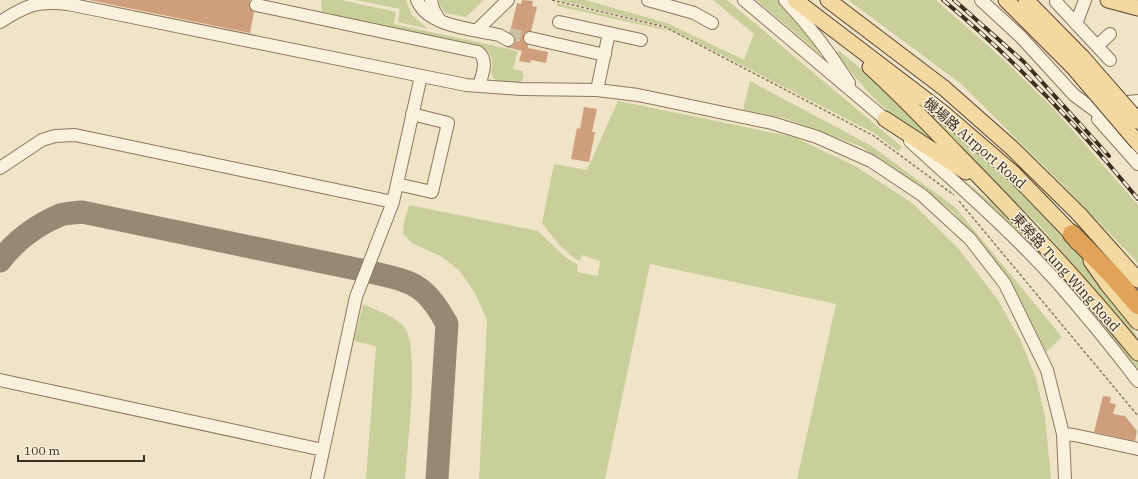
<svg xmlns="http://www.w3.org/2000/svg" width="1138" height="479" font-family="'IBM Plex Serif','Noto Sans TC',serif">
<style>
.green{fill:#c9cf9b}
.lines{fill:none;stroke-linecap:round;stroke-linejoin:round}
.taxiway{stroke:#968974;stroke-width:23}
.building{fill:#cf9f7d}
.minor-tunnel{stroke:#ccc0a6;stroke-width:12;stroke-dasharray:12 6;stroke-linecap:butt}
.minor-casing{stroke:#8d765c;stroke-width:14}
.major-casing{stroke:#5b4430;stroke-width:17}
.highway-casing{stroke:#5b4430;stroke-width:20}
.path{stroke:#8d765c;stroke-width:1.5;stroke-dasharray:3 2;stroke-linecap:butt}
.minor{stroke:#faf1dc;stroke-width:12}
.major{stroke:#f3d9a0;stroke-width:15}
.highway{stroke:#e0a458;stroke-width:18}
.rail-casing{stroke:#3d2e20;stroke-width:4}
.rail{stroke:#f7eed8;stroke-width:2.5;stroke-dasharray:8;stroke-linecap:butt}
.major-bridge-casing{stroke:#5b4430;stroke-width:17;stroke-linecap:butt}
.major-bridge{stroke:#f3d9a0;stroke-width:15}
.labels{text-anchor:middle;stroke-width:3.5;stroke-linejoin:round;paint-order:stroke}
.street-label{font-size:14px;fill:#3d2e20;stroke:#f7eed8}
</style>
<rect width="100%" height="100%" fill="#f0e4c8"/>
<path class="green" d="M321 0H341L396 12 394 24 518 51 513 69 522 71 524 77 520 83C514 83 503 84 498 81 483 75 501 60 485 49L322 13Z
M356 0H406L412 15 428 29 398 22 400 9Z
M439 0H484L466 17 445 13 439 4Z
M558 0H585L667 23 744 60 754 34 713 0H727L902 147 898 151 874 133 665 26Z
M756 0H779L798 20 821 50 819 53Z
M848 0H936L1005 61 1053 108 1138 205V263L1062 184 960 83Z
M557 3 663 28 669 31 557 6Z
M838 50 878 83 944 149C928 139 911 130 896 118 873 100 855 77 837 54Z
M750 81 870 145 955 207 1062 337 1046 352 1018 295 979 243 953 212 862 147 784 118 743 110Z
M903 86 1011 180 1068 240 1118 305C1122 317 1138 333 1138 340L1039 225 957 149Z
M618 101 794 137 855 166 911 202 958 248 998 300 1020 339 1036 378 1045 416 1051 479H797L836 304 650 264 605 479H479L487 320 475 293 459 270 442 257 412 243 403 234 404 222 409 205 538 231 564 256 578 265 577 272 598 276 600 261 582 255 580 261C563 253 553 237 542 223L554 164 587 170Z
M945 165 992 203 1049 257 1138 361V369L1095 316 1020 235Z
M363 304C374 309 399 318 405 328 420 351 407 448 405 479H366L376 346 354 341Z"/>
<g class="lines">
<path class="taxiway" d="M0 261C15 241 37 225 60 215 66 213 75 213 82 212L366 271C411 282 424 281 447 324L437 479"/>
</g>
<path class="building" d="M89 0H250L249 7 254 12 250 33Z
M522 0 533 1 532 6 537 7 531 31 524 33 523 41 528 45V48L548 52 546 63 531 60 530 63 519 61 522 51 506 47H512L515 43V36L510 32 517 3 521 4Z
M584 107 597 109 592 132H595L589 162 571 159 577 128 580 129Z
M1103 396 1111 397 1110 403 1116 404 1113 414 1125 416 1137 431 1135 441 1094 432Z"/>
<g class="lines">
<path class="minor-tunnel" d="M509 34 530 38"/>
<defs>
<path id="minor" d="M417 0C428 27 473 29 499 35L508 40
M431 0 433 9 440 21
M648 0 694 13 712 23
M744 0 892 125
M785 0C809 25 830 53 849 83
M981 0 1021 37 1074 95 1116 126
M1056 2 1110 60
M256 5 478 52C489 60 482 75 479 86
M0 22C25 6 37 0 68 4L466 85 521 89 597 90 638 95 772 123 817 137 871 161 922 195 970 239 1005 284 1047 370 1063 434 1065 479
M559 22 641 40
M1076 24 1085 0
M477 30 508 0
M530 38 605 55
M1097 46 1110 34
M597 90 609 33
M1118 110 1128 102 1138 101
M1098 119 1138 164
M910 141C960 187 1011 231 1057 282 1085 314 1112 347 1138 381
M0 168 42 140 55 136 75 135 393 202
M397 184 432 192 448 123 412 114
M0 380 323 450
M1063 434 1074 435 1138 449
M317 479 356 297 393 202 421 76"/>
<path id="major" d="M795 0 942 112 1013 173 1072 234 1078 243
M828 0 944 88 1013 149 1079 214 1138 280
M1006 0 1073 67
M1026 0 1083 58
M1108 0 1138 8
M870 67C901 95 929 125 958 155 1021 219 1082 284 1138 353
M885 119 966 172
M1091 261 1108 285 1138 322"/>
<path id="highway" d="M1072 234 1112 275 1138 305"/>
</defs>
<use href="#minor" class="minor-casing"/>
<use href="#major" class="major-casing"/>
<use href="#highway" class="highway-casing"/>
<path class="path" d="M552 0 665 27 874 136 954 195
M959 201 1138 416"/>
<use href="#minor" class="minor"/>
<use href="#major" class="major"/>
<use href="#highway" class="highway"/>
<defs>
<path id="rail" d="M943 0C1015 60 1079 127 1138 199
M954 0 1024 62 1109 156"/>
</defs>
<use href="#rail" class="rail-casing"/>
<use href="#rail" class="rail"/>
<defs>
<path id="major-bridge" d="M1083 58 1138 121
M1073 67 1138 143"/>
</defs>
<use href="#major-bridge" class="major-bridge-casing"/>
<use href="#major-bridge" class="major-bridge"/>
</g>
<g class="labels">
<g class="street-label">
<text transform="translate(975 143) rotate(41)" y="5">機場路 Airport Road</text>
<text transform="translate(1066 272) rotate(48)" y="5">東榮路 Tung Wing Road</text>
</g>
</g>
<path d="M18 455v6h126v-6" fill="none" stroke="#3d2e20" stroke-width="2"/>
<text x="24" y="455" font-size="12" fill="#3d2e20" stroke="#f7eed8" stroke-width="3" paint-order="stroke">100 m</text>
</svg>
